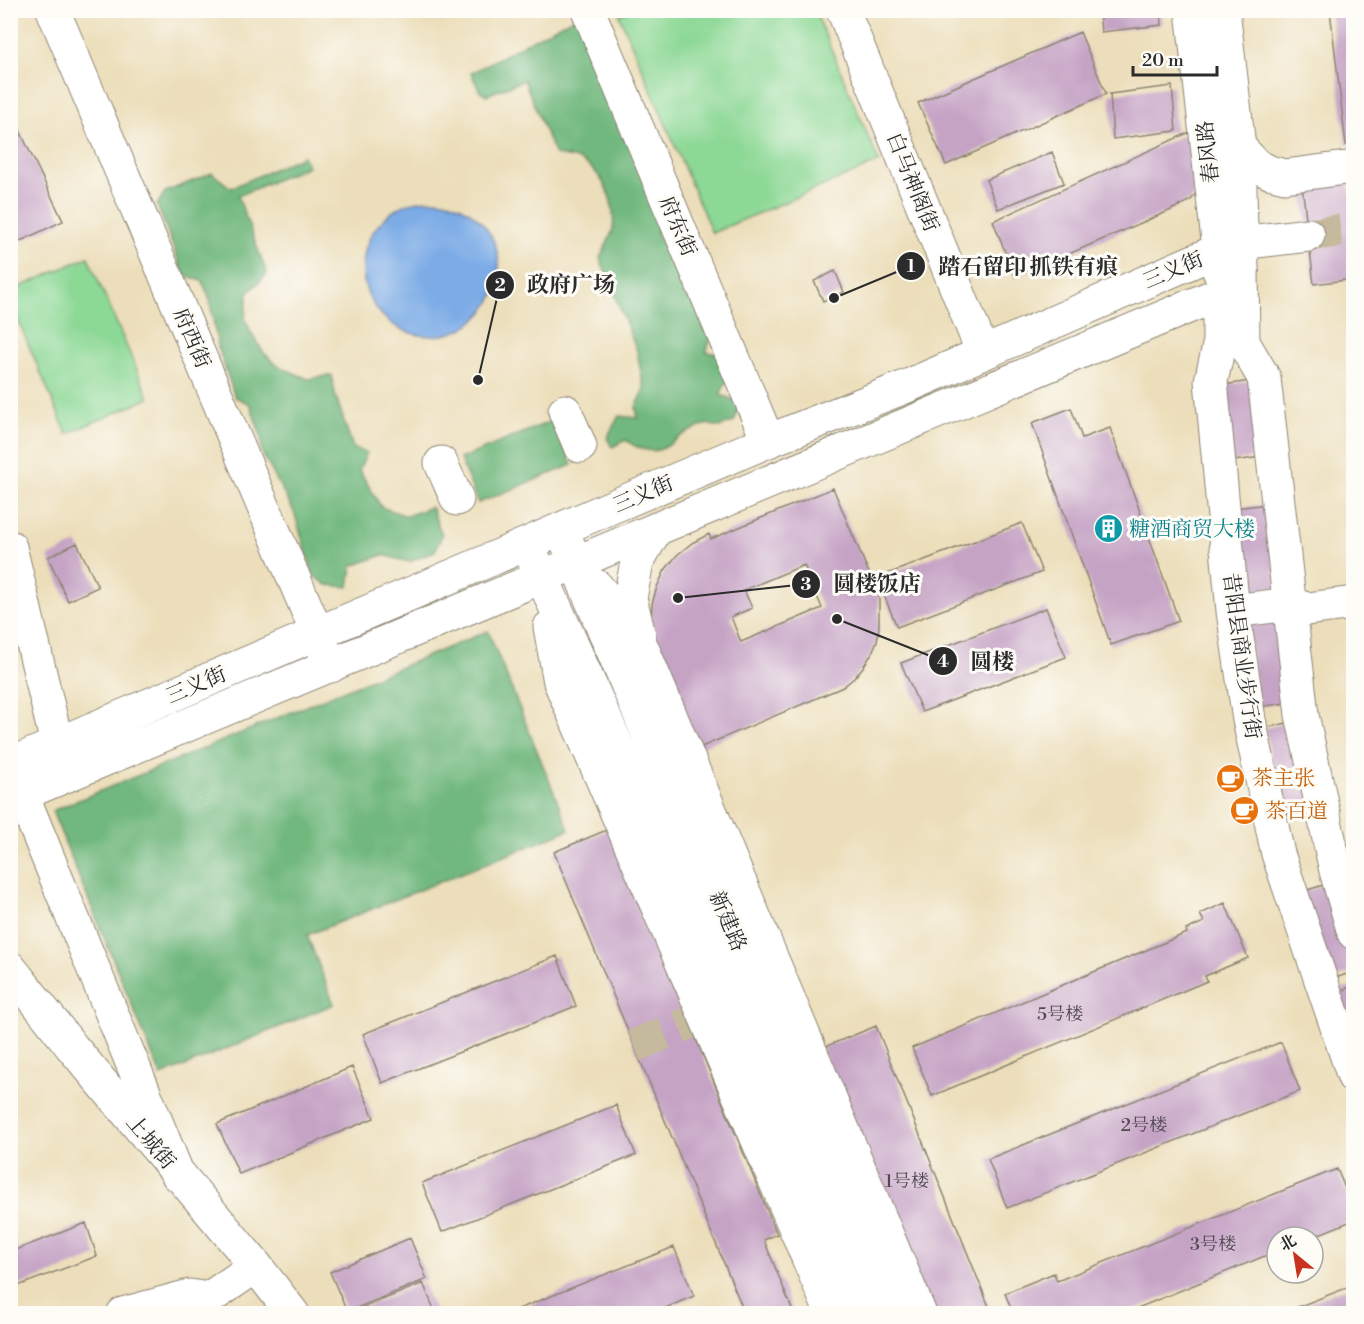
<svg xmlns="http://www.w3.org/2000/svg" width="1364" height="1324" font-family="'Libre Bodoni','Noto Serif SC',serif">
<style>
.green{fill:#8cd895;stroke:#5c8260;stroke-width:1.5}
.forest{fill:#71b87e;stroke:#4e7254;stroke-width:1.5}
.water{fill:#7babe6;stroke:#536b88;stroke-width:1.5}
.building{fill:#c5a3c5;fill-rule:evenodd}
.lines{fill:none;stroke-linecap:round;stroke-linejoin:round}
.minor-tunnel{stroke:#c5ba9d;stroke-width:33;stroke-dasharray:33 16;stroke-linecap:butt}
.major-tunnel{stroke:#c5ba9d;stroke-width:33;stroke-dasharray:33 16;stroke-linecap:butt}
.minor-casing{stroke:#8c8472;stroke-width:35}
.major-casing{stroke:#8c8472;stroke-width:35}
.minor{stroke:#fff;stroke-width:33}
.major{stroke:#fff;stroke-width:33}
.labels{text-anchor:middle;stroke-width:6;stroke-linejoin:round;paint-order:stroke}
.number-label{font-size:18px;fill:#524952}
.street-label{font-size:21px;fill:#2b2b2b;stroke:#fdfcf7}
.culture-label{font-size:21px;fill:#0d838f;stroke:#fdfcf7;text-anchor:start}
.food-label{font-size:21px;fill:#c56008;stroke:#fdfcf7;text-anchor:start}
.leader{fill:none;stroke:#2b2b2b;stroke-width:2}
.callout-dot{fill:#2b2b2b;stroke:#fdfcf7;stroke-width:2}
.mark-label{font-size:18px;text-anchor:middle;font-weight:bold;fill:#fff}
.callout-label{font-size:22px;text-anchor:middle;font-weight:bold;fill:#2b2b2b;stroke:#fdfcf7;stroke-width:6;stroke-linejoin:round;paint-order:stroke}
</style>
<rect width="100%" height="100%" fill="#fdfcf7"/>
<filter id="ink" filterUnits="userSpaceOnUse"><feTurbulence type="fractalNoise" baseFrequency=".0167" numOctaves="2"/><feDisplacementMap in="SourceGraphic" scale="12" xChannelSelector="R" yChannelSelector="G"/><feConvolveMatrix kernelMatrix="1 2 1 2 8 2 1 2 1" color-interpolation-filters="sRGB"/></filter>
<filter id="wash" filterUnits="userSpaceOnUse"><feTurbulence type="fractalNoise" baseFrequency=".008" numOctaves="4" result="noise"/><feDisplacementMap in="SourceGraphic" scale="24" xChannelSelector="R" yChannelSelector="G"/><feGaussianBlur stdDeviation="1.35" result="paint"/><feColorMatrix in="noise" values="0 0 0 0 0 0 0 0 0 0 0 0 0 0 0 0 0 1.4 0 .05"/><feComposite in="paint" operator="in"/></filter>
<g filter="url(#wash)">
<rect width="100%" height="100%" fill="#ecdeba"/>
<path class="green" d="M631 10 815 11 879 162 712 233 619 15Z
M88 257 149 398 67 434 11 304V291Z"/>
<path class="forest" d="M584 12 605 61 593 66 598 77 613 75 628 119 617 125 623 138 635 133 669 218 656 232 666 252 679 246 687 279 681 287 686 298 697 300 711 339 706 352 720 354 729 376 720 395 741 402 734 422 719 427 707 424C699 428 689 431 681 436 674 440 669 446 661 449 651 454 634 447 626 440L612 447 607 438 619 416 638 418 636 407 641 397 644 388 637 351 600 258C604 249 611 238 613 228 616 204 604 173 583 162 574 157 565 156 555 155L524 80 487 95 480 92 471 73Z
M303 156 308 166 238 196 267 274 248 293 245 319 251 333 263 352 278 366 308 379 332 375 335 394 353 448 367 453 359 470 381 507 407 516 431 507 442 535 435 551 409 562 383 555 352 566 349 587 327 585 314 576 294 512 262 453 261 436 250 404 235 397 218 347 209 297 202 281 184 275 157 205 165 192 212 173 231 188Z
M554 420 572 465 478 503 460 459Z
M488 631 569 829 547 839 307 935 334 1004 161 1076 52 811Z"/>
<path class="water" d="M363 268a68 68 0 1 1 136 0a68 68 0 1 1-136 0Z"/>
<g id="blocks">
<path class="building" d="M1099 10H1161L1162 25 1101 32Z
M1330 10H1354V144L1346 145Z
M1080 32 1106 94 946 165 918 103Z
M1172 86 1176 131 1113 139 1110 94Z
M10 110 63 221 10 246Z
M1190 132 1202 185 1191 200 1169 211 1015 277 993 221Z
M1052 152 1064 183 998 209 986 180Z
M1349 180 1354 215V279L1314 284 1302 185Z
M835 271 844 292 823 301 814 281Z
M1250 381 1261 457 1228 462 1217 386Z
M1071 408 1082 438 1110 428 1179 621 1111 645 1032 423Z
M833 488 879 597V627L877 641 871 655 863 667 854 678 843 687 699 748 654 638 651 621 652 604 657 587 665 570 677 555 692 543 709 534 711 539ZM804 565 822 608 741 642 731 617 752 608 744 590Z
M1268 504 1279 597 1245 601 1234 508Z
M1022 523 1042 572 897 627 877 578Z
M77 543 98 587 68 601 48 557Z
M1046 608 1066 657 922 712 901 663Z
M1279 613 1292 702 1259 707 1246 618Z
M1296 721 1313 809 1282 815 1265 728Z
M609 829 777 1234 764 1240 794 1314H745L554 852Z
M1330 883 1354 959V972L1328 980 1301 892Z
M1225 903 1248 958 1205 976 1207 981 932 1096 912 1048 1187 933 1186 930 1204 922 1200 914Z
M557 956 576 1006 382 1083 363 1034Z
M1354 986V1063L1332 993Z
M876 1026 992 1314H928L822 1048Z
M1281 1042 1300 1091 1007 1208 988 1159Z
M352 1067 374 1118 239 1174 217 1124Z
M616 1105 636 1155 442 1232 422 1183Z
M1337 1169 1354 1210V1220L1312 1237H1277V1251L1123 1314H1013L1005 1293 1054 1273 1057 1281Z
M86 1223 97 1256 10 1289V1252Z
M410 1238 427 1279 347 1312 330 1272Z
M674 1247 694 1296 651 1314H506Z
M423 1283 436 1314H350V1313Z
M1354 1285V1314H1282V1313Z"/>
</g>
</g>
<g filter="url(#ink)">
<use href="#blocks" fill-opacity="0" stroke="#8c8472" stroke-width="1.5"/>
<g class="lines">
<path class="minor-tunnel" d="M634 1046 689 1023"/>
<path class="major-tunnel" d="M1308 235 1354 229"/>
<defs>
<path id="minor" d="M53 10 331 666
M588 10 768 441
M843 10 983 353
M1242 271 1243 342 1264 378 1302 715 1336 871 1354 933
M1219 294V346L1211 381 1233 611 1249 720 1278 854 1354 1077
M565 411 580 446
M441 463 457 499
M10 547 57 744
M1233 611 1290 604 1307 609 1354 603
M123 1314 190 1296 208 1299 256 1266"/>
<path id="major" d="M1192 10 1219 250V271
M1239 147 1256 165 1269 172 1285 176 1354 167
M567 542 893 1314
M534 559 733 1006 862 1314
M596 586 634 631 641 645 920 1314
M550 627 560 682 705 1016 832 1314
M639 635 630 598 637 562 656 529
M22 794 1219 294 1242 271 1239 147 1223 10
M10 968 72 1047 256 1266 293 1314
M178 1175 19 787 15 773V762L485 562 607 509 768 441 910 385 1219 250 1241 243 1308 235"/>
</defs>
<use href="#minor" class="minor-casing"/>
<use href="#major" class="major-casing"/>
<use href="#minor" class="minor"/>
<use href="#major" class="major"/>
</g>
</g>
<defs>
<symbol id="building-disc" viewBox="-11 -11 22 22"><circle r="9.5" fill="#0f9aa8" stroke="#fdfcf7"/><path d="M-4-6H4V6H1V3H-1V6H-4ZM-2.5-4.3h1.7v1.8h-1.7ZM.8-4.3h1.7v1.8H.8ZM-2.5-1h1.7V.8h-1.7ZM.8-1h1.7V.8H.8Z" fill="#fff"/></symbol>
<symbol id="cafe-disc" viewBox="-11 -11 22 22"><circle r="9.5" fill="#e8710a" stroke="#fdfcf7"/><path d="M-5.5-4.5H6V0H3Q3 3.5 0 3.5H-2.5Q-5.5 3.5-5.5 0ZM3-3.2v2h1.7v-2ZM-6 4.5H4V6H-6Z" fill="#fff"/></symbol>
</defs>
<g fill-rule="evenodd">
<use href="#building-disc" x="1092" y="512" width="33" height="33"/>
<use href="#cafe-disc" x="1214" y="762" width="33" height="33"/>
<use href="#cafe-disc" x="1228" y="794" width="33" height="33"/>
</g>
<g class="labels">
<g class="number-label">
<text x="1060" y="1020">5号楼</text>
<text x="1144" y="1131">2号楼</text>
<text x="907" y="1187">1号楼</text>
<text x="1213" y="1250">3号楼</text>
</g>
<g class="street-label">
<text transform="translate(1208 152) rotate(-96)" y="7">春风路</text>
<text transform="translate(913 182) rotate(68)" y="7">白马神阁街</text>
<text transform="translate(678 226) rotate(67)" y="7">府东街</text>
<text transform="translate(1173 270) rotate(-23)" y="7">三义街</text>
<text transform="translate(192 338) rotate(67)" y="7">府西街</text>
<text transform="translate(643 494) rotate(-23)" y="7">三义街</text>
<text transform="translate(1242 656) rotate(82)" y="7">昔阳县商业步行街</text>
<text transform="translate(196 685) rotate(-23)" y="7">三义街</text>
<text transform="translate(728 921) rotate(67)" y="7">新建路</text>
<text transform="translate(151 1142) rotate(50)" y="7">上城街</text>
</g>
<g class="culture-label">
<text x="1129" y="536">糖酒商贸大楼</text>
</g>
<g class="food-label">
<text x="1252" y="785">茶主张</text>
<text x="1265" y="818">茶百道</text>
</g>
</g>
<path class="leader" d="M834 298L911 266M478 380L500 285M678 598L806 584M837 619L943 661"/>
<g class="callout-dot">
<circle cx="834" cy="298" r="6"/>
<circle cx="478" cy="380" r="6"/>
<circle cx="678" cy="598" r="6"/>
<circle cx="837" cy="619" r="6"/>
<circle cx="911" cy="266" r="15"/>
<circle cx="500" cy="285" r="15"/>
<circle cx="806" cy="584" r="15"/>
<circle cx="943" cy="661" r="15"/>
</g>
<g class="mark-label">
<text x="911" y="272">1</text>
<text x="500" y="291">2</text>
<text x="806" y="590">3</text>
<text x="943" y="667">4</text>
</g>
<g class="callout-label">
<text x="1028" y="274">踏石留印 抓铁有痕</text>
<text x="571" y="292">政府广场</text>
<text x="877" y="591">圆楼饭店</text>
<text x="992" y="669">圆楼</text>
</g>
<rect width="1364" height="1324" fill="none" stroke="#fdfcf7" stroke-width="36"/>
<g transform="translate(1295 1255) rotate(330)"><circle r="28" fill="#fdfcf7" stroke="#a9a8a5" stroke-width="1.5"/>
<path d="M0-4.5L10 22L0 15L-10 22Z" fill="#c8321e"/>
<text y="-9" font-size="16" font-weight="bold" text-anchor="middle" fill="#2b2b2b">北</text>
</g>
<path d="M1133 66v9h84v-9" fill="none" stroke="#2b2b2b" stroke-width="3"/>
<text x="1142" y="66" font-size="18" fill="#2b2b2b" stroke="#fdfcf7" stroke-width="4.5" paint-order="stroke">20 m</text>
</svg>
